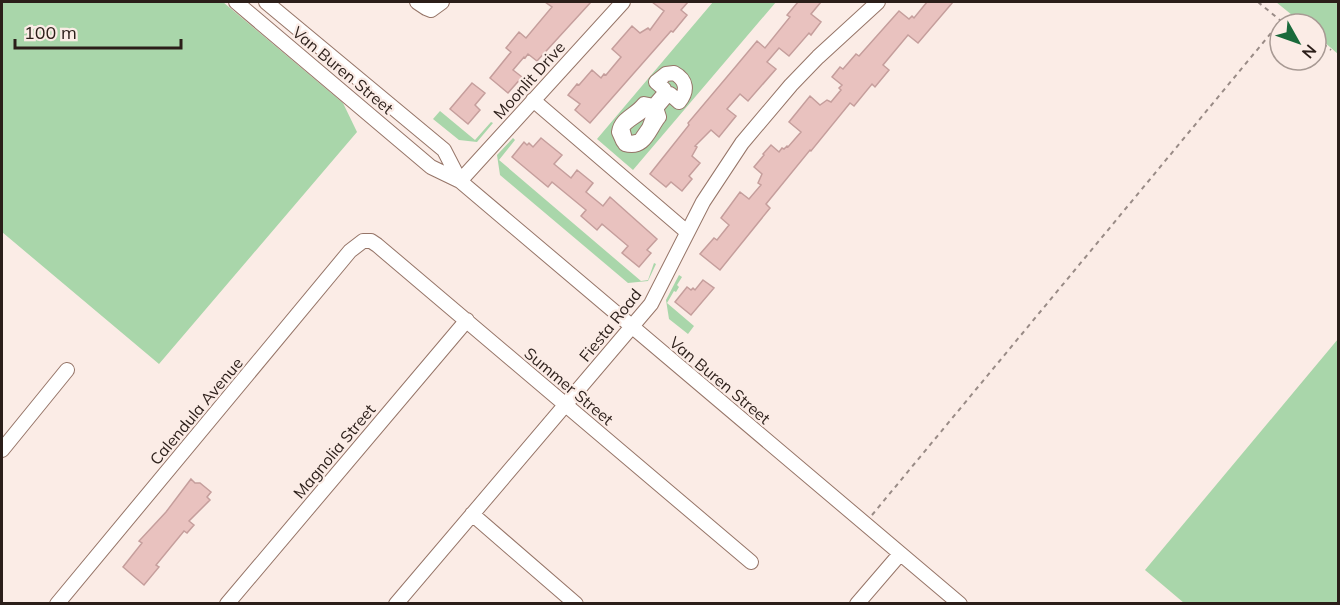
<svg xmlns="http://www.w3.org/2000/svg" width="1340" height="605" font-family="Mulish,sans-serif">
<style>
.green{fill:#a9d6aa}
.building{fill:#e9c2bf;stroke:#c59e9c;stroke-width:1.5}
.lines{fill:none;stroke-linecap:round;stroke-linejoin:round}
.minor-casing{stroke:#967568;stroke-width:16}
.path{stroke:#998b86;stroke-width:2;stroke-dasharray:4.5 4.5;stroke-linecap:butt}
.minor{stroke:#fff;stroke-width:14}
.labels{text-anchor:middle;stroke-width:4.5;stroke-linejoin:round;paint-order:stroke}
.street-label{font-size:16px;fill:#2b1e19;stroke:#fbece6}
</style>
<rect width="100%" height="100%" fill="#fbece6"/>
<path class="green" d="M2 2H223L343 103 357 132 159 364 2 232Z
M713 2H776L633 170 597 139Z
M1276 2H1338V54L1316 35V24H1303Z
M440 111 475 140 491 122 493 123 477 142 459 140 433 119Z
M513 138 515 140 499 160 641 281 648 280 654 263 656 264 648 281 628 283 500 175 497 155Z
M679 275 682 277 677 285 679 287 676 292 674 291 667 303 694 326 688 334 669 319 666 300Z
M1338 339V603H1184L1145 570Z"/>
<path class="building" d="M545 2H591L537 61 528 54 525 58 524 57 513 70 522 77 508 93 490 78 511 52 506 48 519 32 526 38 552 7Z
M652 2H688L681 10 687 15 673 32 671 31 590 123 575 110 580 104 568 95 577 84 579 85 592 70 601 78 604 74 606 75 621 57 612 49 632 26 640 33 648 28 650 30 664 11Z
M798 2H821L811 14 821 22 811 35 809 33 789 56 779 48 767 62 776 69 748 101 740 94 727 109 736 116 719 137 711 130 695 146 697 147 692 156 700 163 689 176 692 179 682 191 671 182 666 187 650 174 689 125 688 123 737 65 757 41 765 48 790 17 787 15Z
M927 2H953L918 43 908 35 883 65 889 70 875 87 872 84 854 106 850 103 811 151 810 150 766 204 770 208 720 270 700 254 714 238 717 240 729 225 721 218 740 192 749 199 761 185 758 183 762 174 754 167 764 155 763 154 771 145 779 152 782 148 784 149 787 146 788 147 801 132 789 122 810 96 820 105 827 100 831 102 841 90 839 88 842 85 832 77 840 67 843 69 856 54 859 56 899 11 909 19 912 16 914 18Z
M472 83 485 93 475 105 480 110 468 124 450 109Z
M541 138 562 155 554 164 571 178 577 170 593 183 586 192 603 206 610 197 657 239 647 250 651 253 639 267 622 253 628 246 602 224 597 230 581 216 586 210 552 182 548 187 512 157 524 142 527 145 529 143 533 147Z
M703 280 714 288 691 315 675 302 687 287 691 290 693 288 695 290Z
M191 479 195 483H200L211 492 207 497 210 500 189 521 194 525 187 533 184 531 156 565 159 567 144 585 123 567 142 543 139 541 166 512Z"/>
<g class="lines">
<defs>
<path id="minor" d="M236 2 431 167 460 181 960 604
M266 2 444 150 460 181
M417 2 426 8 431 10 442 2
M674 73C687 80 688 91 679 102L670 94 667 95 656 108 659 117C649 129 645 150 625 144L627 142 631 143 640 141 649 128 654 115 651 111 643 110C636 117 626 120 622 128L625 139 623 141 619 132C621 118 636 115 644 104L654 106 665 93 664 89 656 82 666 74Z
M533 100 687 232
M460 181 623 2
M2 450 67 370
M472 514 576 604
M57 604 350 251 363 241H371L377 245 751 562
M227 604 467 320
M396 604 651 304 703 202 742 143 791 85 818 57 878 2
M857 604 900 554"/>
</defs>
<use href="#minor" class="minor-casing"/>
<path class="path" d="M1258 2 1281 21
M1316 38 1331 50
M635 290 642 296
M872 515 1281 21 1289 17 1300 24"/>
<use href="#minor" class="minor"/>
</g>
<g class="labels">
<g class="street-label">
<text transform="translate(343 70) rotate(40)" y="6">Van Buren Street</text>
<text transform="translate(529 80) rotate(-48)" y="6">Moonlit Drive</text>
<text transform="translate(610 325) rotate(-51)" y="6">Fiesta Road</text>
<text transform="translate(720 380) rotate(40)" y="6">Van Buren Street</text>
<text transform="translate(569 386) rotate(40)" y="6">Summer Street</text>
<text transform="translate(196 411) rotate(-50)" y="6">Calendula Avenue</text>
<text transform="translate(334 451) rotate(-50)" y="6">Magnolia Street</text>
</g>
</g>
<rect width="1340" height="605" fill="none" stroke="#2b1e19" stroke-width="6"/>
<g transform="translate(1298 42) rotate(130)"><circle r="28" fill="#fbece6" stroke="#a89a94" stroke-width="1.5"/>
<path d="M0-4.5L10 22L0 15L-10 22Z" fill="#196a3b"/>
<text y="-9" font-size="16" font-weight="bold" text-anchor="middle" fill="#2b1e19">N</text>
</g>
<path d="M15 39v9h166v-9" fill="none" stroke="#2b1e19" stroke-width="3"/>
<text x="24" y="39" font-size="18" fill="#2b1e19" stroke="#fbece6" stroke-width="4.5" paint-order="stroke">100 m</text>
</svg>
